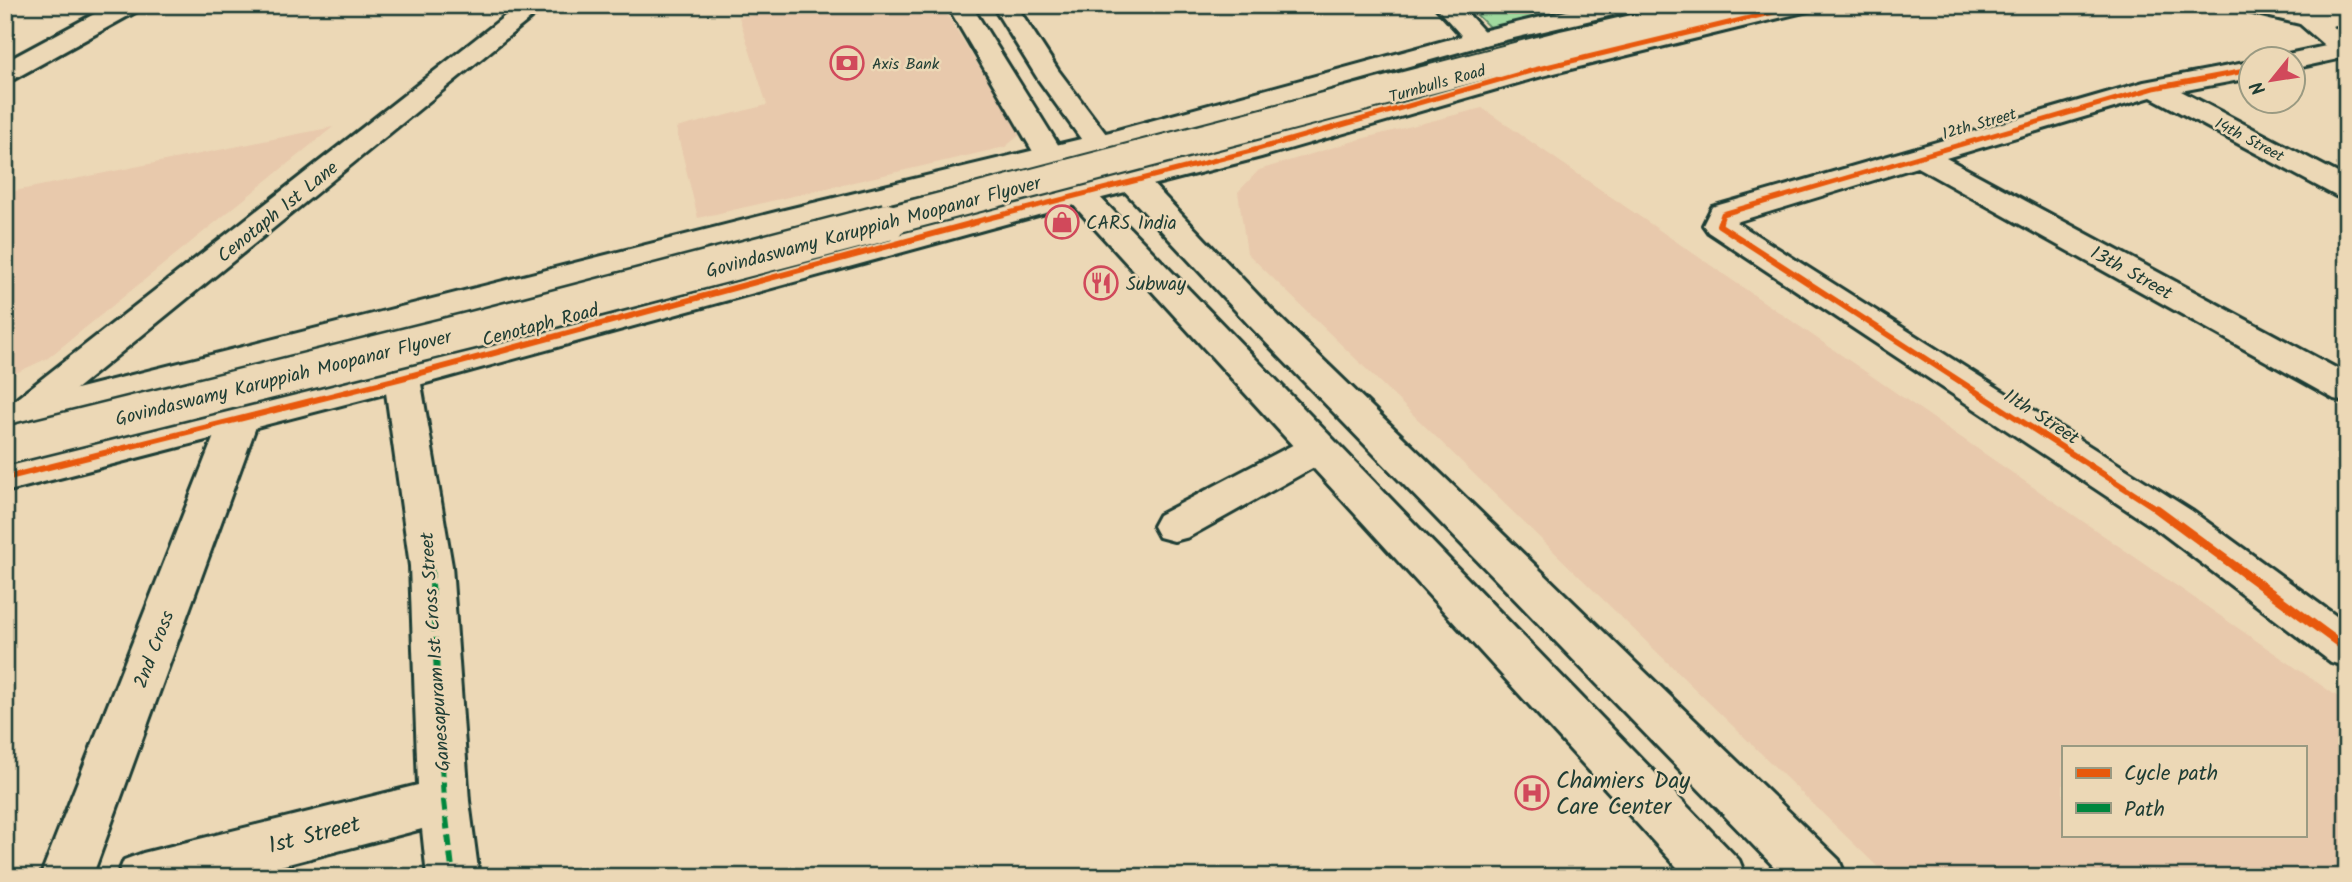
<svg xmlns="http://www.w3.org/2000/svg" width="2352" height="882" font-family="Kalam,sans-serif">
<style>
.built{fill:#e8c9ac;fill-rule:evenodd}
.green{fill:#a0d99f;stroke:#608b6a;stroke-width:2}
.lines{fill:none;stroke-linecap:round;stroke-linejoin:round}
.minor-casing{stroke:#1f3d34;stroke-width:6}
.tertiary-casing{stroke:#1f3d34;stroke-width:6}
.secondary-casing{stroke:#1f3d34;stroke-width:6}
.minor{fill:#ecd8b6;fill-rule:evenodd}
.tertiary{fill:#ecd8b6;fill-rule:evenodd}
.secondary{fill:#ecd8b6;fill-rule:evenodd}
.secondary-bridge-far1-casing{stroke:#1f3d34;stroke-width:32;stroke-linecap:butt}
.secondary-bridge-casing{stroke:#1f3d34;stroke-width:41;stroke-linecap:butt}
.secondary-bridge-far1{stroke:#ecd8b6;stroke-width:28}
.secondary-bridge{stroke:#ecd8b6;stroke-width:36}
.quiet{stroke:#00873e;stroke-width:6;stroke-dasharray:12 6;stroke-linecap:butt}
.cycleway-far2-casing{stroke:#ecd8b6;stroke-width:9}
.cycleway-far1-casing{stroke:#ecd8b6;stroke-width:10}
.cycleway-casing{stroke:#ecd8b6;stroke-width:13}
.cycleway-far2{stroke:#e8590c;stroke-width:5}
.cycleway-far1{stroke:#e8590c;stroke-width:6}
.cycleway{stroke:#e8590c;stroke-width:9}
.labels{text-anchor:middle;stroke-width:5;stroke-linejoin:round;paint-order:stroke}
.far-poi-label{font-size:16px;fill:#1f3d34;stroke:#ecd8b6;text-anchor:start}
.far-street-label{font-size:16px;fill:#1f3d34;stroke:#ecd8b6}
.street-label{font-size:19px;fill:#1f3d34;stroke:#ecd8b6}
.poi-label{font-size:19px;fill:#1f3d34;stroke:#ecd8b6;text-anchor:start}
.near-poi-label{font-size:23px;fill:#1f3d34;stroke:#ecd8b6;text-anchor:start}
.near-street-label{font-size:23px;fill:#1f3d34;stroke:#ecd8b6}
</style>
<rect width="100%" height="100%" fill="#ecd8b6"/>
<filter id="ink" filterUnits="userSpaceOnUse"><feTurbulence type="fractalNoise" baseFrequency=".0143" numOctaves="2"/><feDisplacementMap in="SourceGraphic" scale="14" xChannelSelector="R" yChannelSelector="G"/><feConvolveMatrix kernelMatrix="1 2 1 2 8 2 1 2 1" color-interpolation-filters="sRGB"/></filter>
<g filter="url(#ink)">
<path class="built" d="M825 5H941L1021 134 1005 147 698 218 676 128 767 105 739 17Z
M1482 108 2347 703V877H1888L1247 253 1238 192 1259 170 1361 139ZM2063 747H2305V835H2063Z
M333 127 48 358 5 378V193Z"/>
<path class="green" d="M1467 5H1584L1490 28Z"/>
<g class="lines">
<defs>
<path id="minor" d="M111 5H142L139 10 14 79 5 81V62Z
M519 5H547L32 425 19 429 6 425V407Z
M1434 5H1460L1491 39 1487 44 1478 47 1469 44Z
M2345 42 2347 57 2292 69V60H2280L2283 55Z
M2250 62V78L2181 91 2347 178V199L2336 196 2151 97 1946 158 2347 374V402L2334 399 1917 167 1736 222 2192 511 2347 624V667L2331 662 2162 533 1708 232 1703 225 1712 207 2144 82Z
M402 366 415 370 420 378 452 566 469 801 479 877H427L422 829 238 877H117L124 860 143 853 418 785 410 566 384 378 389 370Z
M239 408 252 412 258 421 92 877H40L220 421 226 412Z
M1318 435 1332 439 1337 448 1332 457 1189 537 1174 541 1159 537 1153 526 1159 515 1304 439Z"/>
<path id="tertiary" d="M1592 5H1637L1634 10 1484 45 1128 145 799 225 5 433V407L780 211 1110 132 1469 34Z
M1771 5H1815L1812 10 1542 76 1261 157 1071 206 415 386 5 492V464L402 366 1049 192 1241 145 1525 64Z
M2237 5H2282L2309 12 2344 13 2347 17 2344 23 2332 26 2347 38V59L2338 57 2300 24 2240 10Z"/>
<path id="secondary" d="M947 5H971L1062 151 1091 188 1739 860 1746 877H1686L1069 200 1035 155Z
M992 5H1016L1058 70 1109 138 1274 312 1839 860 1846 877H1784L1250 326 1120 186 1089 150 1038 79Z
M2275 5H2316L2347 13V28L2278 10Z"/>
</defs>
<use href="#minor" class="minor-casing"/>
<use href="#tertiary" class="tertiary-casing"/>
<use href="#secondary" class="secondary-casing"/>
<use href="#minor" class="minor"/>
<use href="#tertiary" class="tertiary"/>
<use href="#secondary" class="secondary"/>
<defs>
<path id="secondary-bridge-far1" d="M880 223 1562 45 1740 5"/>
<path id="secondary-bridge" d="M5 446 477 329 887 222"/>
</defs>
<use href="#secondary-bridge-far1" class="secondary-bridge-far1-casing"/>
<use href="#secondary-bridge" class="secondary-bridge-casing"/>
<use href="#secondary-bridge-far1" class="secondary-bridge-far1"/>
<use href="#secondary-bridge" class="secondary-bridge"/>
<path class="quiet" d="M431 566 444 801 453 877"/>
<defs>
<path id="cycleway-far2" d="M970 223 1251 151 1534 70 1803 5
M1720 223 1723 214 2154 88 2250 70"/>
<path id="cycleway-far1" d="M1720 222 1719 225 2160 511
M5 478 402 378 977 222"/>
<path id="cycleway" d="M2157 509 2347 649"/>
</defs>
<use href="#cycleway-far2" class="cycleway-far2-casing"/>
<use href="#cycleway-far1" class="cycleway-far1-casing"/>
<use href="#cycleway" class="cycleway-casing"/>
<use href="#cycleway-far2" class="cycleway-far2"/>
<use href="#cycleway-far1" class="cycleway-far1"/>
<use href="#cycleway" class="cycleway"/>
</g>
</g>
<defs>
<symbol id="bank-ring" viewBox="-11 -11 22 22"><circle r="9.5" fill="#ecd8b6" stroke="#d1495b" stroke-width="1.5"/><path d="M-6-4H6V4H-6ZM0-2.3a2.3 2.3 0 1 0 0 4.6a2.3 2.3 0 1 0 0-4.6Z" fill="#d1495b"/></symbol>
<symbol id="shop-ring" viewBox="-11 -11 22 22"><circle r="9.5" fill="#ecd8b6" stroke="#d1495b" stroke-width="1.5"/><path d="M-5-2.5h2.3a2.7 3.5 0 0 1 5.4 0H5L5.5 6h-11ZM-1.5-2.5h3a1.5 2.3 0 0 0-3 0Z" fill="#d1495b"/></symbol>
<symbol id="restaurant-ring" viewBox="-11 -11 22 22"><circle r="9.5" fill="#ecd8b6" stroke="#d1495b" stroke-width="1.5"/><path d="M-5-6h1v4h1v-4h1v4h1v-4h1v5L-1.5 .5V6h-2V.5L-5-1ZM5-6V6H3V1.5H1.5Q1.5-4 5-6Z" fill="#d1495b"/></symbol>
<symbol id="hospital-ring" viewBox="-11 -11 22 22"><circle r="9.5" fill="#ecd8b6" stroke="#d1495b" stroke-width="1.5"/><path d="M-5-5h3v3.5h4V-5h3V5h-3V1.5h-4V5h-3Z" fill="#d1495b"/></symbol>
</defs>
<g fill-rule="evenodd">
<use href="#bank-ring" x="828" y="44" width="38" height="38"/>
<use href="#shop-ring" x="1043" y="203" width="38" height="38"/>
<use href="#restaurant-ring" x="1082" y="264" width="38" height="38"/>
<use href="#hospital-ring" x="1513" y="774" width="38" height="38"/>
</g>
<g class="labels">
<g class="far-poi-label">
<text x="872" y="69">Axis Bank</text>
</g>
<g class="far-street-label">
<text transform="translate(1437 83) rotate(-16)" y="6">Turnbulls Road</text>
<text transform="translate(1979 123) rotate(-16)" y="6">12th Street</text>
<text transform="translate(2250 139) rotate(28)" y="6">14th Street</text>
</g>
<g class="street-label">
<text transform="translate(277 211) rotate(-39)" y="7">Cenotaph 1st Lane</text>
<text transform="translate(873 226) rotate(-15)" y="7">Govindaswamy Karuppiah Moopanar Flyover</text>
<text transform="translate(2132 272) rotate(29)" y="7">13th Street</text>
<text transform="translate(540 324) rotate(-15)" y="7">Cenotaph Road</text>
<text transform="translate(283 377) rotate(-14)" y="7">Govindaswamy Karuppiah Moopanar Flyover</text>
<text transform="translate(2042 416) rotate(33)" y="7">11th Street</text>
<text transform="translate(153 649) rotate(-69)" y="7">2nd Cross</text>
<text transform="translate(434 652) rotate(-94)" y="7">Ganesapuram 1st Cross Street</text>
</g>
<g class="poi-label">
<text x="1086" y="229">CARS India</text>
<text x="1126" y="290">Subway</text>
</g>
<g class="near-poi-label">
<text x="1556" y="788">Chamiers Day<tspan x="1556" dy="26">Care Center</tspan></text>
</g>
<g class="near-street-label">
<text transform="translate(314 834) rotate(-14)" y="8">1st Street</text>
</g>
</g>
<rect width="2352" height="882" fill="none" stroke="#ecd8b6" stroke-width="28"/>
<rect x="14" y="14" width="2324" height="854" fill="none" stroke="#1f3d34" stroke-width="2.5" filter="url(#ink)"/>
<rect x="2062" y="746" width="245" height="91" fill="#ecd8b6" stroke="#9a9a82" stroke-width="2"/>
<rect x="2076" y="768" width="35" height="10" fill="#e8590c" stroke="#9a9a82" stroke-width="2"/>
<text x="2124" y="780" font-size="21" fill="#1f3d34">Cycle path</text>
<rect x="2076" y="803" width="35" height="10" fill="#00873e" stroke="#9a9a82" stroke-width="2"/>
<text x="2124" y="816" font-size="21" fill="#1f3d34">Path</text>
<g transform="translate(2272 80) rotate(240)"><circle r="33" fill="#ecd8b6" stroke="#9a9a82" stroke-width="2"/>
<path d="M0-5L12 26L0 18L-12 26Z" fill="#d1495b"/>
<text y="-10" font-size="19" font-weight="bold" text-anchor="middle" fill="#1f3d34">N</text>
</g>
</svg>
